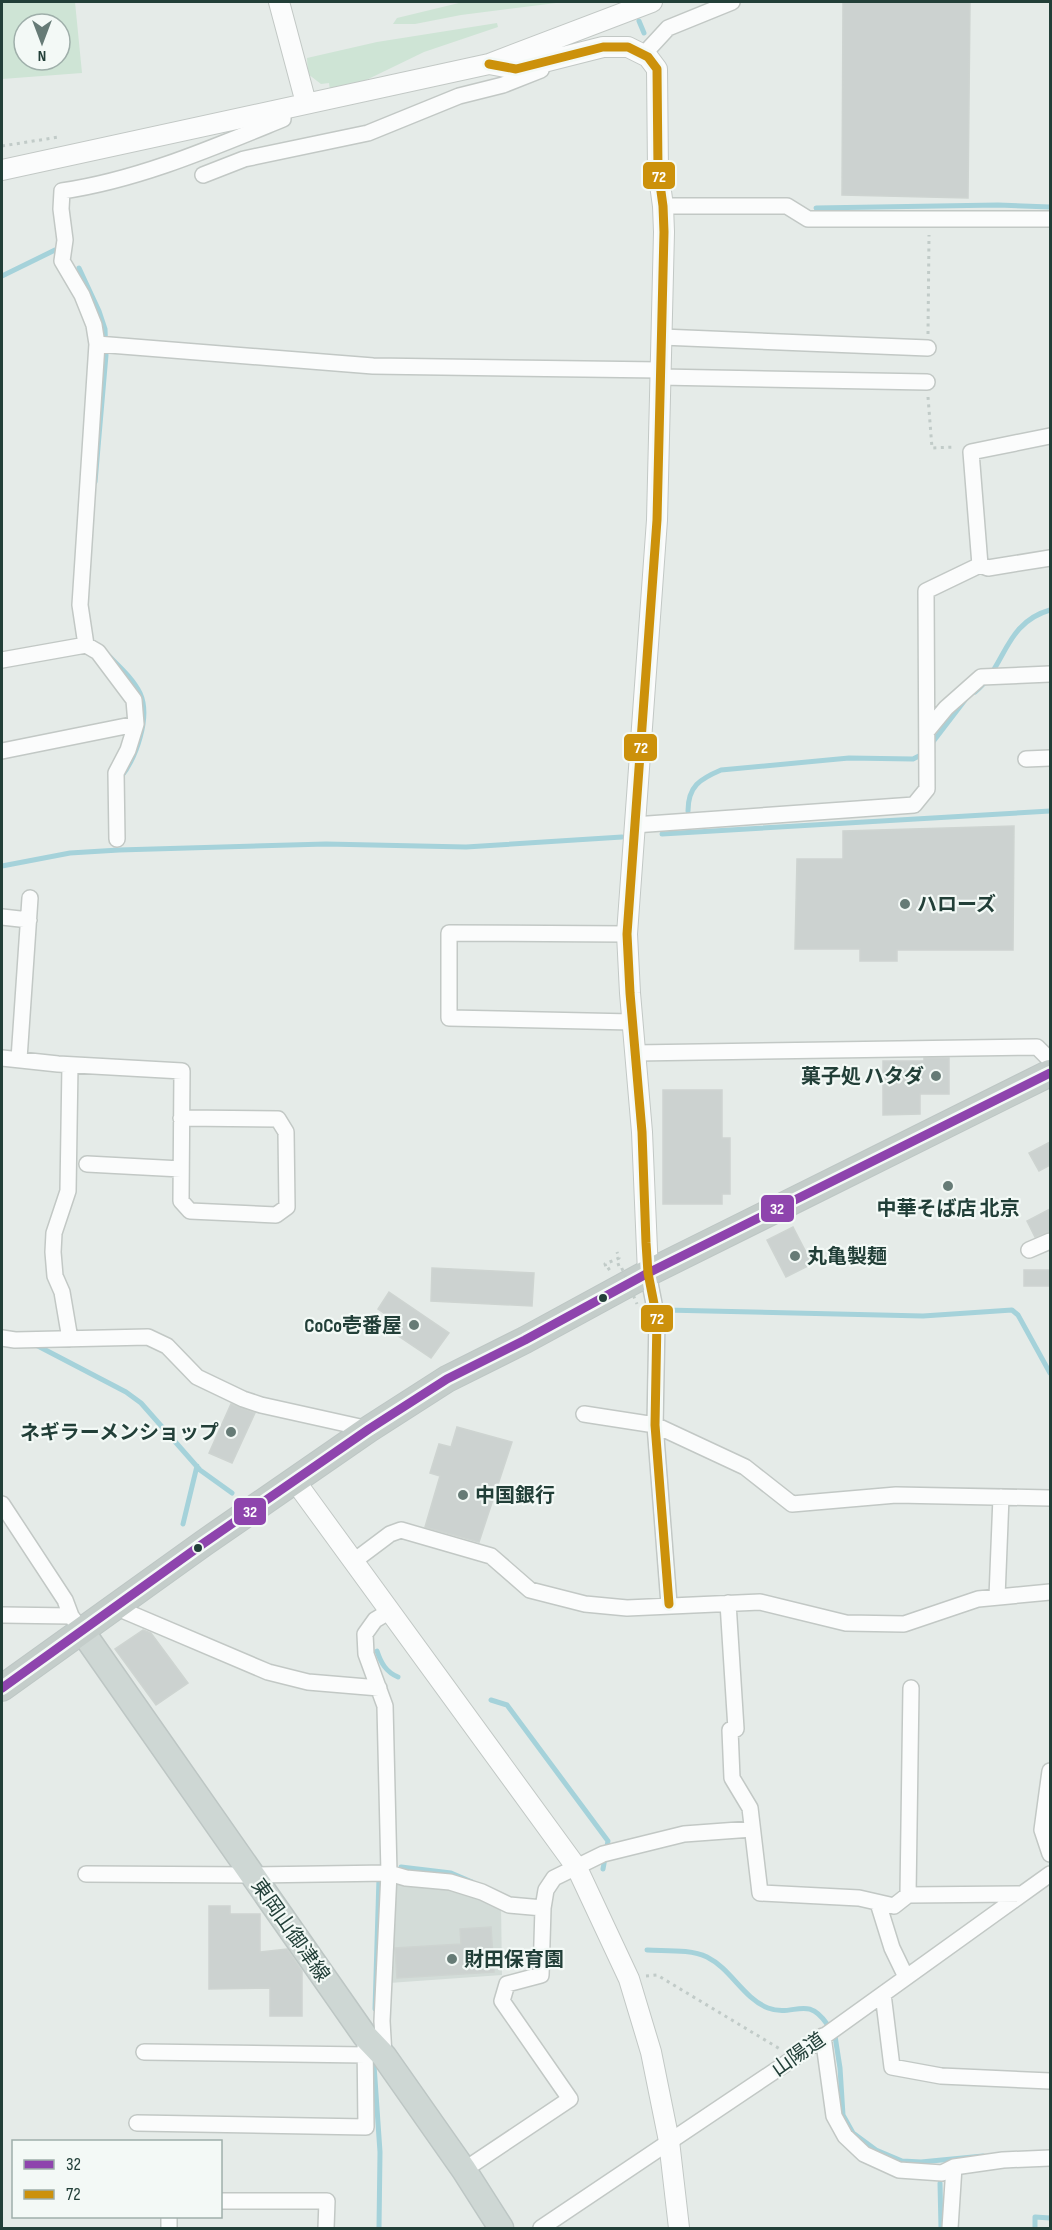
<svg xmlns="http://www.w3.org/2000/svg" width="1052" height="2230" font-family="'Sofia Sans Condensed','Noto Sans JP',sans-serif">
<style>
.built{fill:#d3dcd8}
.green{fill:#cee4d5;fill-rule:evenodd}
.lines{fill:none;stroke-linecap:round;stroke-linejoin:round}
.stream{stroke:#a5d2da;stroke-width:5}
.building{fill:#ccd2d0;stroke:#ced4d1;stroke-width:1.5}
.minor-casing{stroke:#c2c8c5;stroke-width:18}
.tertiary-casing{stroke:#c2c8c5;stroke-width:22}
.primary-casing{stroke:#bdc6c4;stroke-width:27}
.trunk-casing{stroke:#bdc6c4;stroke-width:28}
.path{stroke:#c1cbc8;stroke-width:3;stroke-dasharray:3 4.5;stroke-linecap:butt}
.minor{stroke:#fbfcfc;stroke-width:15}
.tertiary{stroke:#fbfcfc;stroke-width:20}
.primary{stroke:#ced7d4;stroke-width:24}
.trunk{stroke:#c4cdca;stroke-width:26}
.path-bridge{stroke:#c1cbc8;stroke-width:3;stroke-dasharray:3 4.5;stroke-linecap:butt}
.bus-1-casing{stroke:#f3f9f6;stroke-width:14}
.bus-2-casing{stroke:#f3f9f6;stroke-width:14}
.bus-1{stroke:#8e44ad;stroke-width:9}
.bus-2{stroke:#cc910b;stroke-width:9}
.poi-dot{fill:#667b76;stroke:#f3f9f6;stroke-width:2}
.bus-dot{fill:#223f38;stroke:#f3f9f6;stroke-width:2}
.labels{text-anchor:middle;stroke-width:4.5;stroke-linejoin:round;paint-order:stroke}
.poi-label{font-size:20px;font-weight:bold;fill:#223f38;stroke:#f3f9f6;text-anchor:start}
.street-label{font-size:20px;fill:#223f38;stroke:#f3f9f6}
.line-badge{stroke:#f3f9f6;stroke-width:2}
.badge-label{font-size:16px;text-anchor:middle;font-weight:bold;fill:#fff}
</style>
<rect width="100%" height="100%" fill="#e5ebe8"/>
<path class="built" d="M397 1882 442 1885 501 1904 502 1975 389 1983Z"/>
<path class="green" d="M2 2H75L82 73 2 79ZM24 24H60V60H24Z
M463 2H564L461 15 415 24H393L397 18Z
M497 23 498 27 424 52 358 84 330 90 329 83 321 84 308 74 307 58 377 42Z"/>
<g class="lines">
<path class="stream" d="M639 21 644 33
M816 208 998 205 1050 207
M79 268 99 311 105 329 106 355 95 482
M2 276 55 250
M110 657C121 668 133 679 140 693 151 717 136 758 121 777
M975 692C1006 667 1004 623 1050 610
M929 747 965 700
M688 811C688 786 700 779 721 770L849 758 913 759 923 754
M662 834 1050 811
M2 866 70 853 119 850 326 844 466 847 622 837
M665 1310 923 1316 1012 1310 1018 1315 1050 1373
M34 1344 126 1392 141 1403 200 1470 232 1493
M183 1524 197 1466
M377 1651C381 1663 386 1672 398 1677
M491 1700 507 1705 608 1841 603 1869
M401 1867 451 1873 472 1882
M647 1950C666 1951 691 1949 707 1957 731 1969 743 1998 768 2008 794 2018 806 1994 827 2024
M375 2009 379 1878
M835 2036 840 2068 843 2115 853 2133 876 2150 902 2161 921 2162 983 2156
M374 2065 380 2152 379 2228
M940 2183 941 2228
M1035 2228V2217L1050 2218"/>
</g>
<path class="building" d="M843 2H970L968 198 842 195Z
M1014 826 1013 950H897V961H860V949H795L797 859H843V831Z
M924 1058H949V1094H920V1114L883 1115V1061H924Z
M663 1090H722V1138H730V1194H722V1204H663Z
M1050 1142V1165L1039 1171 1029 1153Z
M1050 1209V1231L1035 1237 1027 1221Z
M793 1227 812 1264 786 1277 767 1240Z
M432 1268 534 1273 532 1306 431 1301Z
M1024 1270H1050V1286H1024Z
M389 1292 449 1333 431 1358 388 1329 394 1320 378 1309Z
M231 1404 255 1413 232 1463 209 1453Z
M457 1427 512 1442 479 1542 425 1527 440 1476 430 1473 439 1444 451 1447Z
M143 1630 151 1633 188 1683 156 1705 115 1649Z
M209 1906H230V1914H260V1952L287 1949 302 1971V2016H270V1988L209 1989Z
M491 1927 494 1972 397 1978 395 1948 461 1944 460 1929Z"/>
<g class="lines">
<defs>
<path id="minor" d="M644 54 668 28 732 2
M283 108V119C212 148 138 180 62 191L61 209 65 240 62 261 82 295 94 325 97 344 373 366 660 370
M203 175 244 159 368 133 459 96 503 85 541 70
M663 206H787L808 219H1050
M662 337 928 348
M660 377 927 382
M980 565 988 568 1050 558
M2 660 86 645
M927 731 946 708 981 677 1050 674
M2 751 136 724 134 700 98 652 86 645 80 605 97 344
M1026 759 1050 758
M634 825 914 805 927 789 926 591 980 565 971 452 1050 436
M117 839 116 773 128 750 136 724
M2 917 29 920
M627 934 449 933V1018L632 1022
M635 1053 1037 1047 1050 1060
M2 1058 58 1064 182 1071 181 1201 190 1211 276 1215 287 1207 286 1132 278 1119 181 1118
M19 1059 30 898
M70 1065 68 1191 54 1233 53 1252 55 1276 62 1292 70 1339
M87 1164 181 1169
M1029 1250 1050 1241
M648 1273 657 1319 655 1425 669 1604
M2 1338 15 1340 148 1337 167 1346 197 1377 243 1399 261 1405 369 1429
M584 1414 655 1425 745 1467 792 1504 896 1495 1050 1498
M2 1504 65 1600 71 1616 82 1631
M354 1561 390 1534 401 1530 491 1556 530 1590 585 1604 627 1608 760 1602 846 1623 904 1624 978 1599 1050 1592
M997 1597 1001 1497
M728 1603 736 1729 730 1730 732 1778 750 1808 760 1893 859 1898 894 1906 908 1895 1022 1894
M115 1607 268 1672 308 1682 379 1688
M2 1615 71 1616
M1050 1771 1042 1830 1050 1854
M86 1874 252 1875 389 1873 406 1878 450 1882 482 1892 509 1905 543 1908
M908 1895 911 1688
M878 1903 892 1948 906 1977
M883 1994 892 2067 941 2076 1050 2081
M823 2036 834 2116 845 2136 864 2154 899 2170 942 2173 954 2167 1003 2160 1050 2158
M144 2052 366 2055
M384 2056 382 2021 389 1873 385 1706 366 1654 365 1634 375 1620 390 1611
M137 2123 366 2127 365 2036
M464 2170 570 2099 502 2001 507 1984 541 1975 543 1908 546 1890 554 1878 603 1854 684 1834 752 1829
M220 2201H327L326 2228
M169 2228V2216
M541 2228 794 2058 1050 1874
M950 2228 954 2167"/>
<path id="tertiary" d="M279 2 306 103
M489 64 516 69 603 47H628L648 57 657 69 658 170 663 206 664 232 657 520 627 934 630 993 642 1132 648 1273
M2 170 489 64 652 2
M295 1481 577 1868 629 1979 651 2052 669 2141 679 2228"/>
<path id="primary" d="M82 1631 365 2036 384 2056 464 2170 501 2228"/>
<path id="trunk" d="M2 1688 204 1543 369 1429 447 1379 525 1340 648 1273 1050 1073"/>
</defs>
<use href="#minor" class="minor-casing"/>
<use href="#tertiary" class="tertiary-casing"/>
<use href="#primary" class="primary-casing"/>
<use href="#trunk" class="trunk-casing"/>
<path class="path" d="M2 146 59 137
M928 334 929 235
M928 397 932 448 955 447
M610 1268 607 1270 605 1264 619 1258 617 1252
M646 1976 657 1975 780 2049"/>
<use href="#minor" class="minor"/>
<use href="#tertiary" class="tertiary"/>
<use href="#primary" class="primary"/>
<use href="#trunk" class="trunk"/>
<path class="path-bridge" d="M617 1265 620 1264 637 1304"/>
<defs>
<path id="bus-1" d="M2 1688 204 1543 369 1429 447 1379 525 1340 648 1273 1050 1073"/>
<path id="bus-2" d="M489 64 516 69 603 47H628L648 57 657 69 658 170 663 206 664 232 657 520 627 934 630 993 642 1132 646 1243 648 1273 657 1319 655 1425 669 1604"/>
</defs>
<use href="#bus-1" class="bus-1-casing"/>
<use href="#bus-2" class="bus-2-casing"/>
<use href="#bus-1" class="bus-1"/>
<use href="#bus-2" class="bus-2"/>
</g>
<g class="poi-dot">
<circle cx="905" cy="904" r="6"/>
<circle cx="936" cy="1076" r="6"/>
<circle cx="948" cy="1186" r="6"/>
<circle cx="795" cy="1256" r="6"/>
<circle cx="414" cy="1325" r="6"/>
<circle cx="231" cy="1432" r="6"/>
<circle cx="463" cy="1495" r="6"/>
<circle cx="452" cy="1959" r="6"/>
</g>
<g class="bus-dot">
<circle cx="603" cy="1298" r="5"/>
<circle cx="198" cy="1548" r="5"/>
</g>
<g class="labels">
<g class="poi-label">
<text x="917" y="911">ハローズ</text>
<text x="924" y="1083" text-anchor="end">菓子処 ハタダ</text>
<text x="948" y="1215" text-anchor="middle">中華そば店 北京</text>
<text x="807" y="1263">丸亀製麺</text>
<text x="402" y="1332" text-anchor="end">CoCo壱番屋</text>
<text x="219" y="1439" text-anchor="end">ネギラーメンショップ</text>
<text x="475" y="1502">中国銀行</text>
<text x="464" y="1966">財田保育園</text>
</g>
<g class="street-label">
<text transform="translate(291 1930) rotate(55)" y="7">東岡山御津線</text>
<text transform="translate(798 2054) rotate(-35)" y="7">山陽道</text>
</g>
</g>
<g class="line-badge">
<rect x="642" y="161" width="34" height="29" rx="6" fill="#cc910b"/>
<rect x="623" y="733" width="35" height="29" rx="6" fill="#cc910b"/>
<rect x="760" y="1194" width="35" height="29" rx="6" fill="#8e44ad"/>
<rect x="640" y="1304" width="34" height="29" rx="6" fill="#cc910b"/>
<rect x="233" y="1497" width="34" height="29" rx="6" fill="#8e44ad"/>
</g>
<g class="badge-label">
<text x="659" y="182">72</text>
<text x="641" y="753">72</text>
<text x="777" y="1214">32</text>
<text x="657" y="1324">72</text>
<text x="250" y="1517">32</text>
</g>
<rect width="1052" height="2230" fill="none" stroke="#223f38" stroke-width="6"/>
<rect x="12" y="2140" width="210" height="78" fill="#f3f9f6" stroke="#9fafaa" stroke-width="1.5"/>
<rect x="24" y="2160" width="30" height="9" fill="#8e44ad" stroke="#9fafaa" stroke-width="1.5"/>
<text x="66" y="2170" font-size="18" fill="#223f38">32</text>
<rect x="24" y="2190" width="30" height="9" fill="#cc910b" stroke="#9fafaa" stroke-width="1.5"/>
<text x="66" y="2200" font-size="18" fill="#223f38">72</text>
<g transform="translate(42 42) rotate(180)"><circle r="28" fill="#f3f9f6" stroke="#9fafaa" stroke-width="1.5"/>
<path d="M0-4.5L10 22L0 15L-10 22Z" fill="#667b76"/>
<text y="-9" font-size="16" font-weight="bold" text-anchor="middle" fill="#223f38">N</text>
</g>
</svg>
